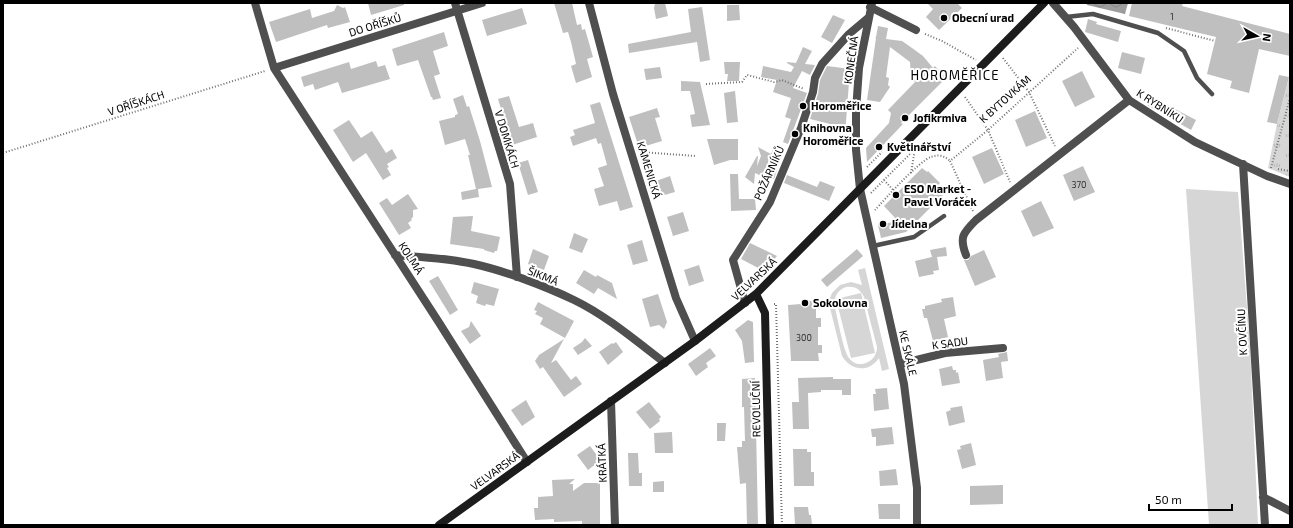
<svg xmlns="http://www.w3.org/2000/svg" width="1293" height="528" font-family="'Exo 2',sans-serif">
<style>
.grass{fill:url(#grass-tufts)}
.garden{fill:#d6d6d6;fill-rule:evenodd}
.water{fill:url(#water-waves)}
.building{fill:#bfbfbf}
.lines{fill:none;stroke-linecap:round;stroke-linejoin:round}
.path{stroke:#717171;stroke-width:2;stroke-dasharray:1 2;stroke-linecap:butt}
.lane{stroke:#4f4f4f;stroke-width:4.5}
.street{stroke:#4f4f4f;stroke-width:8}
.secondary{stroke:#1c1c1c;stroke-width:8}
.poi-dot{fill:#000;stroke:#fff;stroke-width:1.5}
.labels{text-anchor:middle;stroke-width:4;stroke-linejoin:round;paint-order:stroke}
.number-label{font-size:9px;fill:#303030}
.poi-label{font-size:11px;font-weight:bold;fill:#000;stroke:#fff;text-anchor:start}
.street-label{font-size:11px;fill:#000;stroke:#fff}
.quarter-label{font-size:13px;letter-spacing:1px;fill:#000;stroke:#fff}
</style>
<defs>
<pattern id="grass-tufts" width="24" height="20" patternUnits="userSpaceOnUse"><rect width="24" height="20" fill="#d6d6d6"/><path d="M3 7l-1-3M5 7V3M7 7l1-3M15 17l-1-3M17 17v-4M19 17l1-3" fill="none" stroke="#b6b6b6"/></pattern>
<pattern id="water-waves" width="16" height="10" patternUnits="userSpaceOnUse"><rect width="16" height="10" fill="#9d9d9d"/><path d="M0 5q4-4 8 0t8 0" fill="none" stroke="#858585"/></pattern>
</defs>
<rect width="100%" height="100%" fill="#fff"/>
<path class="grass" d="M1290 74V177L1268 168 1277 124Z"/>
<path class="garden" d="M1186 189 1238 192 1250 347 1258 525H1209Z
M865 268 889 369 882 371 879 358C869 373 851 371 842 356L829 304 830 298 832 293 840 285 851 282 862 285 858 270ZM846 287C855 286 860 289 864 297L877 347C877 353 874 359 868 362 861 366 853 364 849 358 843 351 837 314 834 304 835 295 838 290 846 287Z
M861 293 875 353 851 358 836 299Z"/>
<path class="water" d="M1086 3H1128L1125 14 1087 5Z"/>
<path class="building" d="M368 3H404V5L371 15Z
M554 3H572L577 25 581 24 582 30 585 29 593 57 587 59 592 77 576 83 571 66 576 64 571 42 568 32 563 33Z
M655 3H665L668 16 656 19 654 8Z
M927 3H957L962 8 939 30 926 17 933 9Z
M1132 3H1183L1182 6 1290 34V56L1259 49 1249 93 1230 88 1232 81 1207 74 1216 37 1129 16Z
M337 5 343 8 345 7 350 22 328 28 327 25 276 42 269 22 310 9 312 18 334 11Z
M727 5H739L740 20 727 21Z
M702 7 710 60 700 62 697 42 629 53 628 44 691 32 688 9Z
M522 8 527 24 487 36 482 20Z
M833 15 845 20 832 43 821 37Z
M1088 19 1097 22 1096 24 1121 31 1118 42 1085 32Z
M878 26 888 28 886 39 902 41 912 48 923 56 933 68 935 66 946 78 901 123 903 124 867 162 866 148 889 123 891 113 888 110 915 82 911 77 910 62 890 47 886 77 889 78 888 85 890 87 880 102 867 100 876 38 875 37H876Z
M444 32 448 46 433 51 440 74 434 76 441 98 433 100 432 97H431L418 60 397 66 392 49Z
M803 47 812 51 805 64 815 65 810 75 802 71 793 88 807 93 788 144 783 142 791 119 785 117 791 98 773 92 777 80 761 77 763 66 791 72 794 67 787 63V62L796 63Z
M1122 52 1145 58 1141 74 1118 68Z
M376 61 378 67 385 65 390 79 342 93 338 82 315 90 313 84 304 87 301 77 349 62 351 69Z
M724 62H740L739 81H727L728 74H725Z
M827 66 850 69 845 135 833 133 834 125 810 119 818 94 820 80Z
M660 67 662 78 646 80 644 69Z
M1082 71 1095 97 1075 107 1062 81Z
M1279 75 1289 77 1277 124 1267 122Z
M681 81 700 82 710 125 692 127 690 115 695 114 690 91H681Z
M735 91 738 122 727 123 724 93Z
M463 95 467 107 469 106 480 141 492 187 478 189 479 197 462 200 461 192 476 189 468 155H470L465 139 445 145 439 121 455 117V115L458 114 453 99Z
M509 96 519 127 533 123 537 137 512 145 498 99Z
M1152 97 1196 120 1191 130 1147 105Z
M600 102 633 207 620 211 617 201 599 206 594 189 604 186 598 168 607 165 601 143 598 144 596 138 573 146 570 137 575 135 573 130 595 123 590 105Z
M657 108 660 117 655 118 662 141 639 148 629 117Z
M1035 111 1047 138 1026 147 1015 120Z
M349 120 361 138 372 131 386 153 392 149 397 158 387 164 389 167 387 168 391 175 383 180 366 153 353 162 333 130Z
M707 139H738V160H730L714 165Z
M758 147 771 154 773 149 783 154 776 170H777L774 179 771 178 770 180 755 173 754 184 745 177 757 156H758L757 166 761 156Z
M992 148 1004 174 984 184 972 157Z
M528 160 538 192 528 195 518 163Z
M1083 166 1095 192 1074 201 1063 175Z
M922 168 927 172 928 171 940 183 936 187 943 195 906 232 881 238 878 225 898 221 884 206Z
M730 174H738L739 199H755L756 210 731 211Z
M787 175 817 187 820 181 835 187 829 201 784 183Z
M670 176 675 192 661 196 656 181Z
M408 194 418 209 413 210V217L411 219 412 220 408 223 411 228 399 235 379 203 387 198 392 205Z
M1041 201 1054 228 1033 237 1021 211Z
M683 212 689 231 673 236 667 217Z
M473 216 471 231 500 237 497 251H495L494 253 484 250V249L450 244 453 217Z
M574 233 588 239 582 253 569 248Z
M642 240 648 261 633 265 627 245Z
M750 243 777 256 764 271 741 259Z
M946 247 947 256 937 257 939 270 933 271 934 274 919 277 915 261 932 257 930 250Z
M533 249 549 256 544 270 528 264Z
M857 249 863 256 827 287 821 280Z
M984 250 996 277 975 286 964 260H968L971 256Z
M699 265 704 281 689 286 684 270Z
M584 270 596 277 597 275 612 283 617 299 598 288 594 294 576 283Z
M438 276 458 310 450 315 429 281Z
M474 282 499 289 494 306 486 304 485 306 476 303 478 296 471 293Z
M658 294 667 322 664 329 659 325 650 327 642 299Z
M953 297 956 316 944 319 948 337 933 341 927 318H924L922 309H925V306L942 302 941 299Z
M801 301H816V318H821V327H818V345H822V353H818L819 361H791L788 305 801 304Z
M538 302 574 321 565 338 540 324 543 318 535 314 537 311 534 310Z
M748 320 753 322 754 362 745 363 742 341 735 330Z
M471 321 481 336 470 344 461 331 469 327Z
M585 338 592 346 578 355 573 348 582 342Z
M564 339 551 363 556 360 571 380 576 376 582 384 564 397 543 367 540 369 535 361 539 355Z
M616 342 623 352 608 365 599 352 612 343 613 344Z
M710 348 716 356 706 363 708 367 696 376 688 364Z
M1007 352 1008 361 1001 362 1003 378 986 381 983 360 999 357 998 354Z
M952 366 953 370H956V373L958 372 960 383 942 386 939 369Z
M833 377V379H851V395H842V390H821V392L808 393 809 429H793L792 402H799L798 378Z
M755 378 758 525H747L746 483 740 484 737 447H742V441H745L744 407H742V379Z
M887 388 889 409 874 411 873 394H876L875 389Z
M526 400 535 417 522 426 511 410Z
M649 402 661 417 659 419 660 421 650 429 636 412Z
M962 406 965 422 949 426 946 412 951 410 950 408Z
M717 423H726L725 441H717Z
M892 427 894 444 876 446V437H872L871 429Z
M672 432 673 453H655L654 433Z
M971 443 976 465 962 469 957 450 961 449 960 446Z
M590 446 599 458 595 461 597 463 588 470 577 455Z
M793 449H807V452H811V472H814V486H794Z
M628 453H638L639 473H642V486H629Z
M896 469 898 485 880 486 879 471Z
M575 479 569 484H573V491L584 483H600V525H582V521L554 522V519L535 520 534 508H538V497L553 496 552 480Z
M664 481V492H653V482Z
M1003 485V504L970 505V486Z
M878 504H900V519H879Z
M794 507H808L809 515H811L812 525H795Z"/>
<g class="lines">
<path class="path" d="M1166 28 1215 41
M925 34 942 41 976 60
M1003 58 1029 92 1055 146
M706 84 742 82 747 75 774 82 782 80 804 89
M965 97 988 130 1010 182
M640 152 696 156
M3 153 265 71
M867 167 882 152
M1271 168 1290 98
M1278 169 1290 171
M911 173 915 149
M884 180 894 191
M871 193 914 150
M875 210C885 199 919 161 931 157 938 154 945 156 950 161
M973 211 950 161 988 130 1078 48
M774 304H776L782 525"/>
<path class="lane" d="M1066 17 1093 14 1158 33 1184 51 1197 78 1212 94
M873 246 914 237 944 216"/>
<path class="street" d="M255 3 274 68 438 321 527 462
M455 3 510 184 517 277
M589 3 613 94 676 298 695 341
M872 3 859 68 856 111V150L860 189 904 384 917 488V525
M1053 3 1074 27 1129 100 1195 142 1267 176 1290 184
M870 7 916 30
M274 68 482 3
M1243 164 1265 525
M395 255C422 257 448 258 474 264 505 271 545 286 574 300 607 316 636 341 665 363
M966 255C959 237 963 233 976 220L1129 100
M745 303 733 260 770 202 801 128 813 92 815 78 822 64 849 34 868 18
M900 364 945 353 1003 348
M611 401 615 525
M1263 497 1290 511"/>
<path class="secondary" d="M756 294 765 313 770 525
M439 525 695 341 756 294 1044 3"/>
</g>
<g class="poi-dot">
<circle cx="944" cy="18" r="4"/>
<circle cx="803" cy="106" r="4"/>
<circle cx="905" cy="118" r="4"/>
<circle cx="795" cy="134" r="4"/>
<circle cx="879" cy="147" r="4"/>
<circle cx="896" cy="195" r="4"/>
<circle cx="883" cy="224" r="4"/>
<circle cx="805" cy="303" r="4"/>
</g>
<g class="labels">
<g class="number-label">
<text x="1172" y="20">1</text>
<text x="1079" y="188">370</text>
<text x="804" y="341">300</text>
</g>
<g class="poi-label">
<text x="952" y="22">Obecní urad</text>
<text x="811" y="110">Horoměřice</text>
<text x="913" y="122">Jofikrmiva</text>
<text x="803" y="132">Knihovna<tspan x="803" dy="13">Horoměřice</tspan></text>
<text x="887" y="151">Květinářství</text>
<text x="904" y="193">ESO Market -<tspan x="904" dy="13">Pavel Voráček</tspan></text>
<text x="891" y="228">Jídelna</text>
<text x="813" y="307">Sokolovna</text>
</g>
<g class="street-label">
<text transform="translate(375 25) rotate(-17)" y="4">DO OŘÍŠKŮ</text>
<text transform="translate(851 60) rotate(-82)" y="4">KONEČNÁ</text>
<text transform="translate(1005 99) rotate(-42)" y="4">K BYTOVKÁM</text>
<text transform="translate(136 103) rotate(-18)" y="4">V OŘÍŠKÁCH</text>
<text transform="translate(1160 106) rotate(33)" y="4">K RYBNÍKU</text>
<text transform="translate(507 139) rotate(73)" y="4">V DOMKÁCH</text>
<text transform="translate(649 170) rotate(73)" y="4">KAMENICKÁ</text>
<text transform="translate(769 173) rotate(-66)" y="4">POŽÁRNÍKŮ</text>
<text transform="translate(411 258) rotate(57)" y="4">KOLMÁ</text>
<text transform="translate(543 276) rotate(22)" y="4">ŠIKMÁ</text>
<text transform="translate(754 279) rotate(-43)" y="4">VELVARSKÁ</text>
<text transform="translate(1242 332) rotate(-93)" y="4">K OVČÍNU</text>
<text transform="translate(950 343) rotate(-8)" y="4">K SADU</text>
<text transform="translate(908 353) rotate(77)" y="4">KE SKÁLE</text>
<text transform="translate(756 409) rotate(-91)" y="4">REVOLUČNÍ</text>
<text transform="translate(602 463) rotate(-92)" y="4">KRÁTKÁ</text>
<text transform="translate(495 471) rotate(-36)" y="4">VELVARSKÁ</text>
</g>
<g class="quarter-label">
<text x="955" y="80">HOROMĚŘICE</text>
</g>
</g>
<rect width="1293" height="528" fill="none" stroke="#000000" stroke-width="8"/>
<g transform="translate(1257 36) rotate(98)" stroke="#ffffff" stroke-width="3" paint-order="stroke">
<path d="M0-3L7 15L0 10L-7 15Z" fill="#000000"/>
<text y="-6" font-size="11" font-weight="bold" text-anchor="middle" fill="#000000">N</text>
</g>
<path d="M1149 504v6h83v-6" fill="none" stroke="#000000" stroke-width="2"/>
<text x="1155" y="504" font-size="12" fill="#000000" stroke="#ffffff" stroke-width="3" paint-order="stroke">50 m</text>
</svg>
